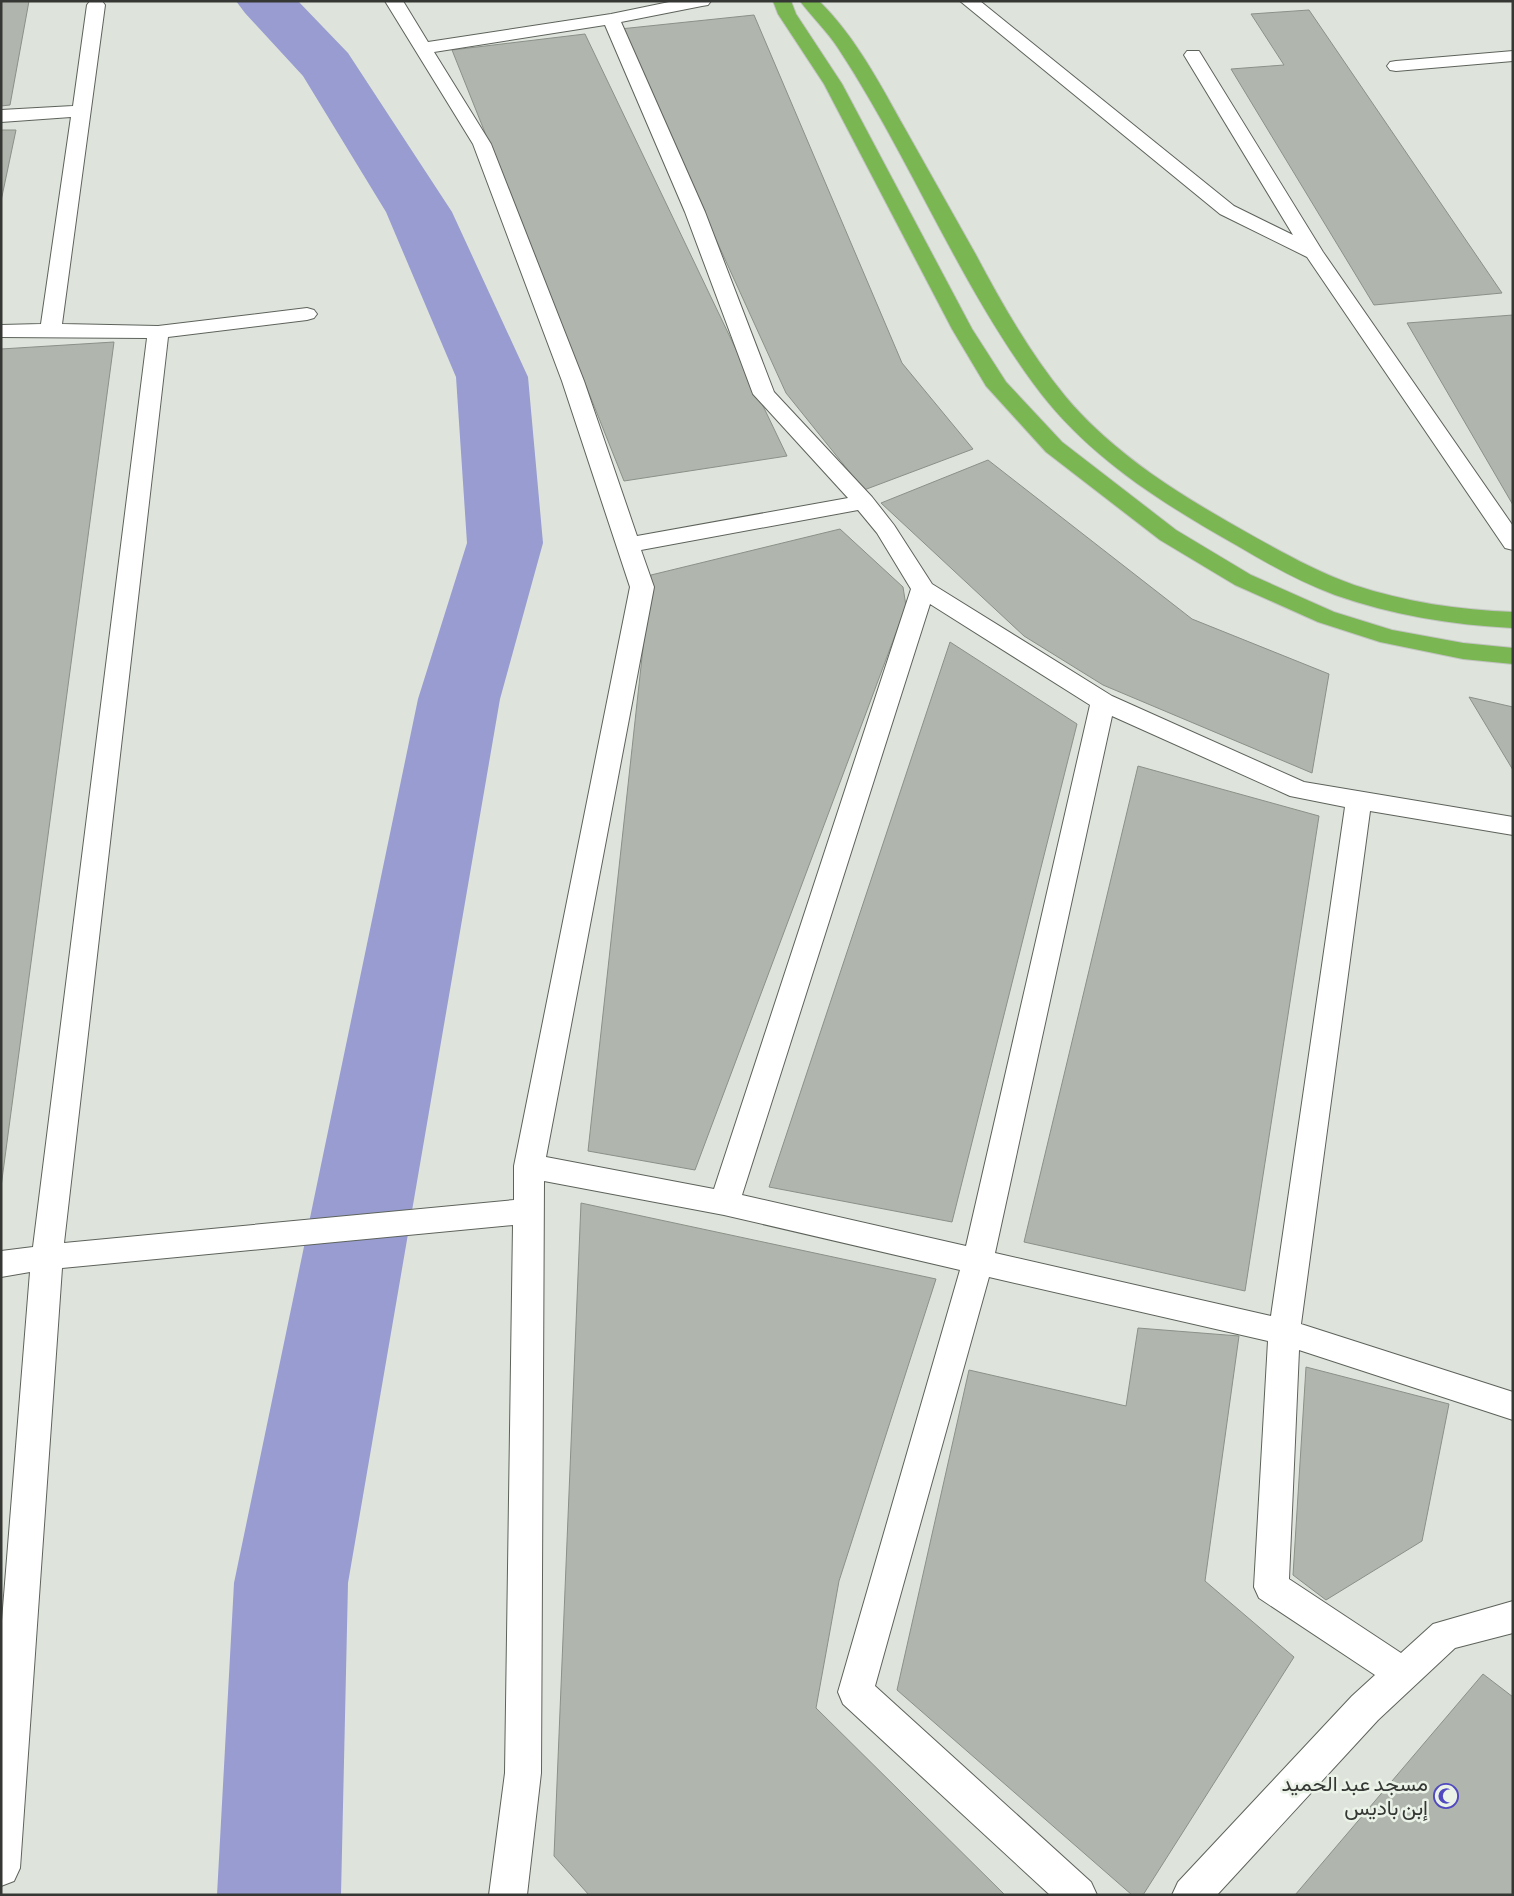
<svg xmlns="http://www.w3.org/2000/svg" width="1514" height="1896" font-family="'Sofia Sans Condensed',Vazirmatn,sans-serif">
<style>
.lines{fill:none;stroke-linecap:round;stroke-linejoin:round}
.river{fill:#989cd1;fill-rule:evenodd}
.building{fill:#b0b6ad;stroke:#8b9188}
.minor-casing{stroke:#5d635b;stroke-width:2}
.trunk-casing{stroke:#c2c3c2;stroke-width:2}
.minor{fill:#fff;fill-rule:evenodd}
.trunk{fill:#7ab652;fill-rule:evenodd}
.labels{text-anchor:middle;stroke-width:5;stroke-linejoin:round;paint-order:stroke}
.near-poi-label{font-size:21px;fill:#343733;stroke:#ebf2e8;text-anchor:end}
</style>
<rect width="100%" height="100%" fill="#dee4db"/>
<g class="lines">
<path class="river" d="M236 1H298L348 53 452 212 528 377 543 543 500 699 348 1583 341 1895H217L234 1583 418 699 467 543 456 377 386 212 303 76 245 13Z"/>
</g>
<path class="building" d="M1 1H29L10 105 1 106Z
M1309 10 1502 293 1374 305 1231 69 1284 65 1251 14Z
M754 15 902 363 973 449 864 490 786 393 620 29Z
M585 34 787 456 624 481 452 50Z
M1 130H16L1 201Z
M1513 315V505L1407 323Z
M114 342 1 1187V349Z
M988 460 1192 619 1329 674 1312 773 1103 685 1024 636 881 503Z
M840 529 903 587 906 606 695 1170 588 1151 651 575Z
M950 642 1077 724 952 1222 769 1187Z
M1469 697 1513 707V770Z
M1138 766 1319 816 1245 1291 1024 1242Z
M581 1203 936 1279 839 1581 816 1708 1005 1895H589L554 1856Z
M1138 1328 1239 1336 1205 1581 1294 1657 1143 1895H1132L897 1690 969 1370 1126 1406Z
M1306 1367 1449 1404 1422 1541 1326 1600 1293 1575Z
M1483 1674 1513 1697V1895H1295Z"/>
<g class="lines">
<defs>
<path id="minor" d="M90 1H102L105 5 62 324 158 326 307 308 314 310 317 314 314 318 307 320 168 337 64 1243 514 1200V1166L630 587 562 381 473 144 385 1H403L428 42 611 14 674 1H711L708 5 702 6 621 22 705 212 774 392 872 497 894 525 932 584 1112 696 1304 782 1513 817V835L1370 811 1301 1324 1513 1392V1420L1299 1350 1289 1579 1401 1653 1433 1624 1513 1601V1633L1455 1648 1378 1720 1217 1895H1172L1178 1882 1352 1696 1375 1675 1259 1598 1254 1587 1268 1341 989 1277 875 1686 1091 1882 1097 1895H1050L843 1704 838 1692 960 1270 724 1215 544 1181 541 1773 527 1895H489L505 1773 513 1225 62 1268 20 1868 14 1881 1 1886V1633L30 1272 1 1277V1251L33 1247 147 338 1 337V325L41 324 71 117 1 122V110L73 106 87 5ZM605 25 685 212 753 394 848 498 637 536 584 381 491 144 434 52ZM858 510 877 533 911 589 714 1189 546 1157 654 587 641 550ZM930 604 1090 705 966 1246 742 1195ZM1112 716 1290 796 1345 807 1271 1316 995 1253Z
M960 1H980L1234 206 1293 235 1184 55 1187 51H1199L1323 252 1513 526V550L1505 548 1307 257 1220 214Z
M1513 51V61L1396 71 1390 70 1387 66 1390 62 1396 61Z"/>
<path id="trunk" d="M773 1H791L796 14 842 84 972 329 1006 382 1062 442 1176 530 1251 575 1334 612 1392 630 1463 643 1513 648V664L1463 659 1380 642 1318 622 1235 585 1160 540 1046 452 986 386 952 329 824 84 778 14Z
M800 1H819C855 36 880 84 904 127 928 170 952 212 976 255 1002 304 1030 353 1065 396 1115 456 1185 498 1253 536 1285 554 1318 572 1354 585 1405 602 1459 610 1513 612V628C1453 625 1392 615 1335 595 1300 582 1268 564 1236 545 1160 502 1085 455 1033 383 957 279 909 156 838 48 827 31 812 17 800 1Z"/>
</defs>
<use href="#minor" class="minor-casing"/>
<use href="#trunk" class="trunk-casing"/>
<use href="#minor" class="minor"/>
<use href="#trunk" class="trunk"/>
</g>
<defs>
<symbol id="mosque-ring" viewBox="-11 -11 22 22"><circle r="9.5" fill="#ebf2e8" stroke="#5149c0" stroke-width="1.5"/><path d="M3.5-4.9A6 6 0 1 0 3.5 4.9A5 5 0 1 1 3.5-4.9Z" fill="#5149c0"/></symbol>
</defs>
<g fill-rule="evenodd">
<use href="#mosque-ring" x="1432" y="1782" width="28" height="28"/>
</g>
<g class="labels">
<g class="near-poi-label">
<text x="1428" y="1791">مسجد عبد الحميد<tspan x="1428" dy="24">إبن باديس</tspan></text>
</g>
</g>
<rect width="1514" height="1896" fill="none" stroke="#343733" stroke-width="5"/>
</svg>
